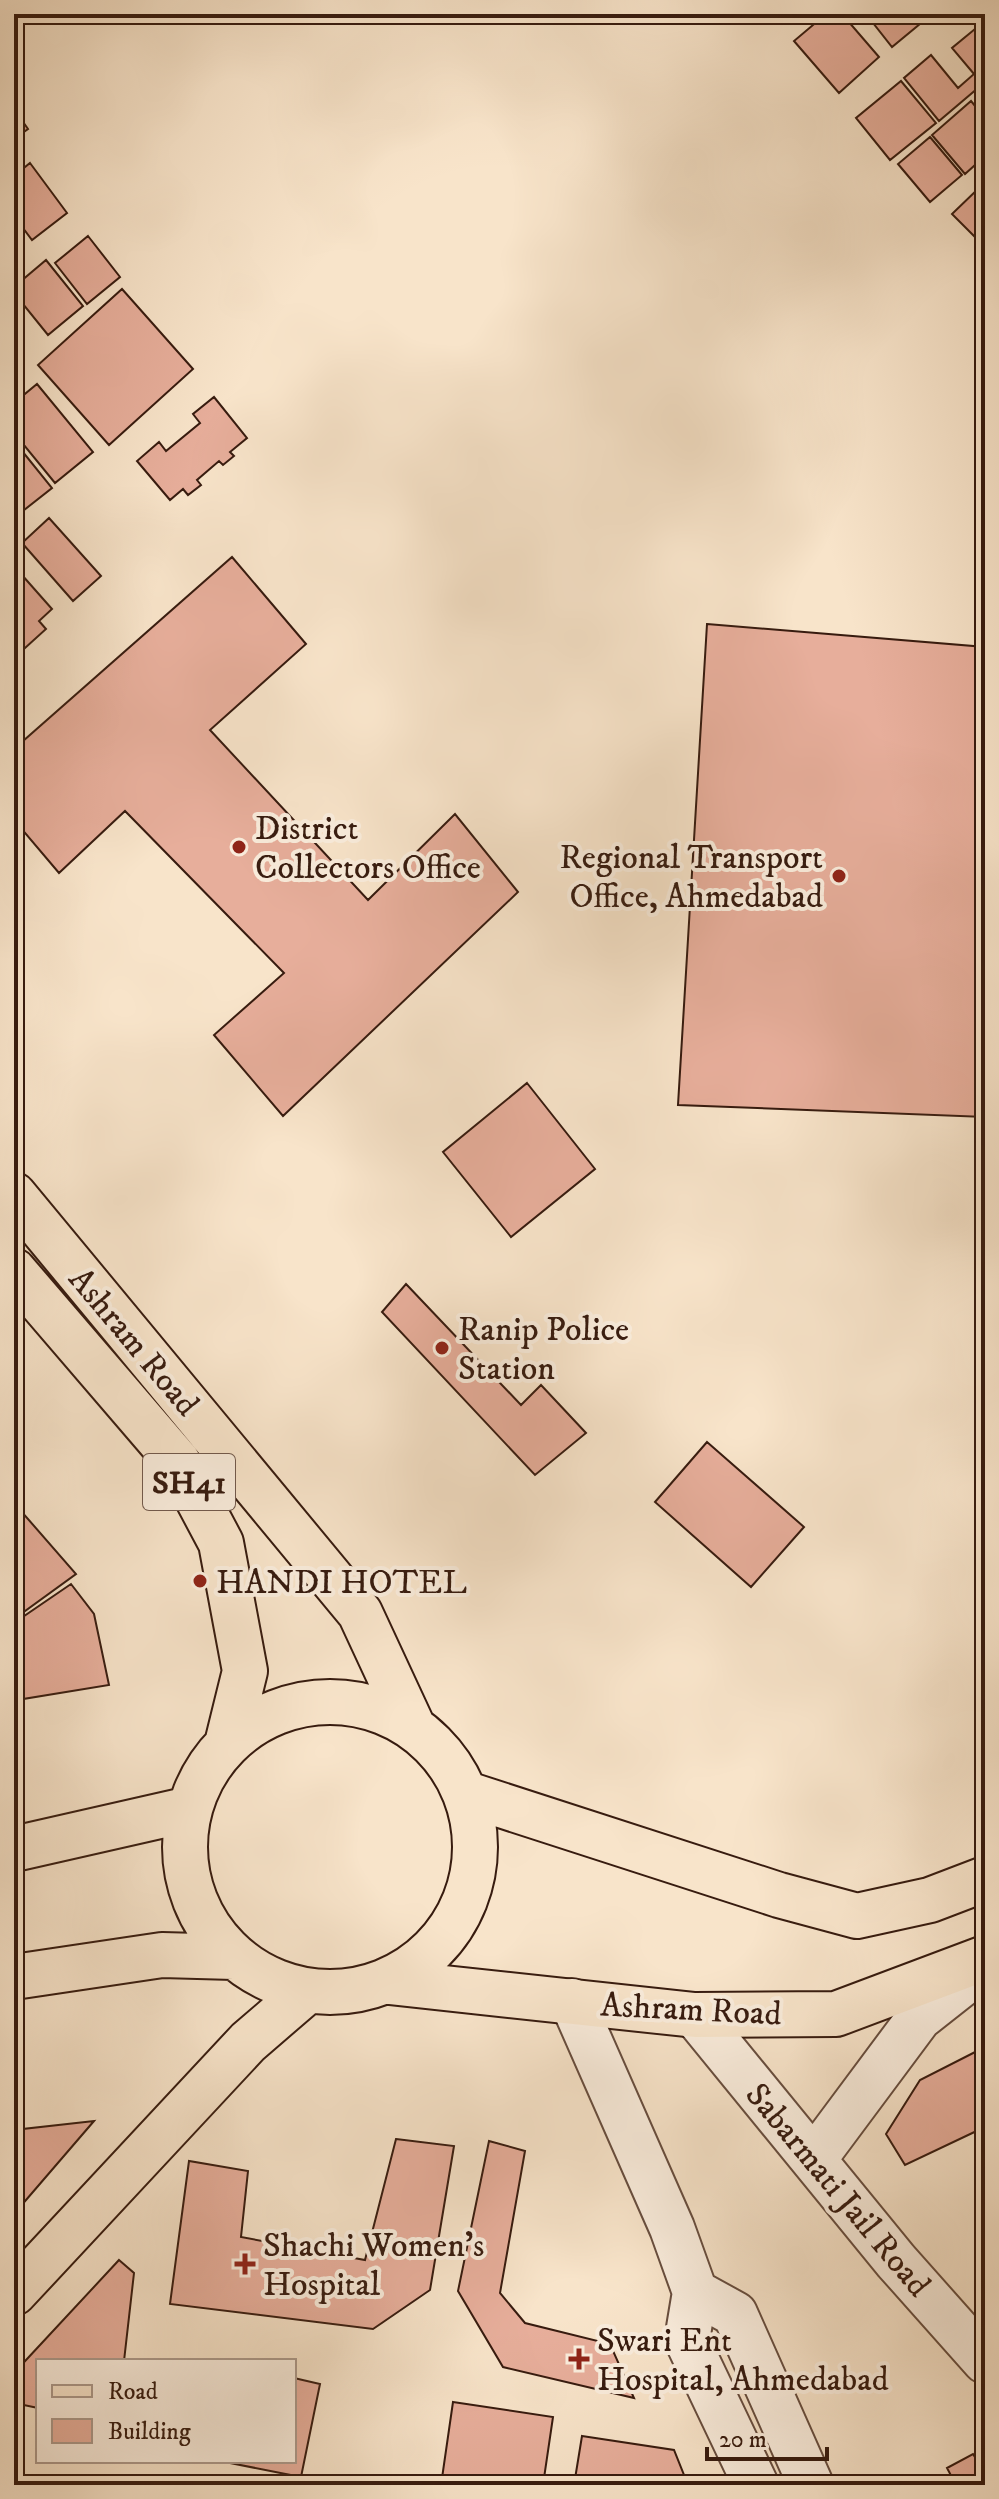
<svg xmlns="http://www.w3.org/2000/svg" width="999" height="2499" font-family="'IM FELL DW Pica',serif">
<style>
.building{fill:#e7ae9b;stroke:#371b0f;stroke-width:2}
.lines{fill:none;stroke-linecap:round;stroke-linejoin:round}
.minor-casing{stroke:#674d3e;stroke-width:48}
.major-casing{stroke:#371b0f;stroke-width:48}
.minor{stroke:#faeddd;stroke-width:44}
.major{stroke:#f8e4ca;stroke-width:44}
.poi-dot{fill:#8f2418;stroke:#faeddd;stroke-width:3}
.labels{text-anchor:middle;stroke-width:8;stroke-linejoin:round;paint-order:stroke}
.shield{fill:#faeddd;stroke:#725a4d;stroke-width:2}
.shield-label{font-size:32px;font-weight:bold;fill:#371b0f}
.poi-label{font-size:34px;fill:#371b0f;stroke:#faeddd;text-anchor:start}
.street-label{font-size:34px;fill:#371b0f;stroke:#faeddd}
</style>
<rect width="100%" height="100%" fill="#f8e4ca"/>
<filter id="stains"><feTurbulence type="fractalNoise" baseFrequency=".0025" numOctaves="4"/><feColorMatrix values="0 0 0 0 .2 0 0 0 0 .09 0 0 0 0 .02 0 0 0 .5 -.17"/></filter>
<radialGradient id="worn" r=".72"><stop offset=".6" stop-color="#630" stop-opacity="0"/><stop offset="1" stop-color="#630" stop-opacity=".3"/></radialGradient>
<path class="building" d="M826 14H842L879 57 839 93 794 41Z
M866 14H932L892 47Z
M981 24 985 28V82L939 121 904 78 931 55 958 88 974 74 952 48Z
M901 81 936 123 890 160 856 118Z
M971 101 985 118V156L965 174 932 135Z
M14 109 28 129 14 139Z
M930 137 962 175 930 202 898 164Z
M30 163 67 213 32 240 14 216V176Z
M980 187 985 193V247L952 214Z
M88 236 120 277 87 304 55 263Z
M46 260 83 306 48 335 14 293V287Z
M122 289 193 369 109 445 38 365Z
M37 384 93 452 55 483 14 433V403Z
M214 397 247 438 230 452 234 456 223 465 219 461 197 480 201 485 188 495 183 489 170 500 137 461 159 442 166 451 200 423 193 414Z
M14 441 52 488 14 518Z
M49 518 101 576 73 601 22 543Z
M232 557 306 644 210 730 368 900 455 814 518 892 283 1116 214 1035 284 973 125 811 59 873 14 820V749Z
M14 566 52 609 39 621 46 629 14 658Z
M707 624 985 647V1117L678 1105Z
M527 1083 595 1169 511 1237 443 1152Z
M406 1284 521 1405 541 1385 586 1433 535 1475 382 1312Z
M707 1442 804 1527 751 1587 655 1502Z
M14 1503 76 1574 14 1619Z
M71 1584 94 1614 109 1685 23 1699 14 1623Z
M985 2047V2127L905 2165 886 2134 920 2080Z
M94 2121 14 2214V2130Z
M396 2139 454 2146 430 2290 373 2329 170 2304 189 2161 248 2171 241 2237 365 2260Z
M489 2141 525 2151 500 2293 525 2323 610 2344 634 2398 503 2367 458 2291Z
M119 2260 134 2273 124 2361H38V2408L14 2403V2373Z
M294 2378 320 2384 301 2477 220 2461H294Z
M453 2402 553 2417 543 2485H441Z
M582 2436 674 2450 688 2485H574Z
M973 2454 985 2473V2485H956L947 2468Z"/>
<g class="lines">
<defs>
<path id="minor" d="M572 2001 672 2228 695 2292 687 2340 756 2485
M695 2015 896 2261 985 2361
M814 2159 919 2018 985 1966
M695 2292 735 2314 811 2485"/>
<path id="major" d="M14 1195 360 1613 412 1725
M14 1271 178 1462 221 1543 245 1671 227 1744
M185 1847a145 145 0 1 1 290 0a145 145 0 1 1-290 0Z
M467 1794 779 1895 857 1916 930 1900 985 1879
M14 1849 190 1809
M14 1977 162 1955 234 1957
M389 1982 695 2015 836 2014 985 1958
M14 2293 248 2042 306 1992"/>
</defs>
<use href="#minor" class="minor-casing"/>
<use href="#major" class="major-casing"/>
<use href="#minor" class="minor"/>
<use href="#major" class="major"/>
</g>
<g class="poi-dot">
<circle cx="239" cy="847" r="8"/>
<circle cx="839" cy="876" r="8"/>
<circle cx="442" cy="1348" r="8"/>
<circle cx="200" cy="1581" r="8"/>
<path d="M241 2252h8v8h8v8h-8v8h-8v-8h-8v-8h8z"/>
<path d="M575 2347h8v8h8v8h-8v8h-8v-8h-8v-8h8z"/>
</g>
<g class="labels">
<rect class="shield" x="143" y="1454" width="92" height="56" rx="6"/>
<g class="shield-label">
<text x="189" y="1493">SH41</text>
</g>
<g class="poi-label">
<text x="255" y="839">District<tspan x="255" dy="39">Collectors Office</tspan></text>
<text x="823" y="868" text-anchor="end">Regional Transport<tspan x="823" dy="39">Office, Ahmedabad</tspan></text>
<text x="458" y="1340">Ranip Police<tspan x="458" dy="39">Station</tspan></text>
<text x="216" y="1593">HANDI HOTEL</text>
<text x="263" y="2256">Shachi Women's<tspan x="263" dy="39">Hospital</tspan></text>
<text x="597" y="2351">Swari Ent<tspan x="597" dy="39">Hospital, Ahmedabad</tspan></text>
</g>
<g class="street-label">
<text transform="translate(135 1341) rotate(50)" y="12">Ashram Road</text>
<text transform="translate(691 2008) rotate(3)" y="12">Ashram Road</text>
<text transform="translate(839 2189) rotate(50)" y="12">Sabarmati Jail Road</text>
</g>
</g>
<rect width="999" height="2499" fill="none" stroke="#f8e4ca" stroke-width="48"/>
<rect x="16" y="16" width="967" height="2467" fill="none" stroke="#371b0f" stroke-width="4"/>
<rect x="24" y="24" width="951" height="2451" fill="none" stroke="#371b0f" stroke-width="2"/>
<rect x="36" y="2359" width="260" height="104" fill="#faeddd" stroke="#ac998b" stroke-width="2"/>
<rect x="52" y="2385" width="40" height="12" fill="#f8e4ca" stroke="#ac998b" stroke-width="2"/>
<text x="108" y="2399" font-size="24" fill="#371b0f">Road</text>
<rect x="52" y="2419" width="40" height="24" fill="#e7ae9b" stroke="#ac998b" stroke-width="2"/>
<text x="108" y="2439" font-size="24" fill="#371b0f">Building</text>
<path d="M707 2447v12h120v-12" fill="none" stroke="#371b0f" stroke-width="4"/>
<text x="719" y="2447" font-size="24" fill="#371b0f" stroke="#faeddd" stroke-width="6" paint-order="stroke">20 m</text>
<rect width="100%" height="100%" filter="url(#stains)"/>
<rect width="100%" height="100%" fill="url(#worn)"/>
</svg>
